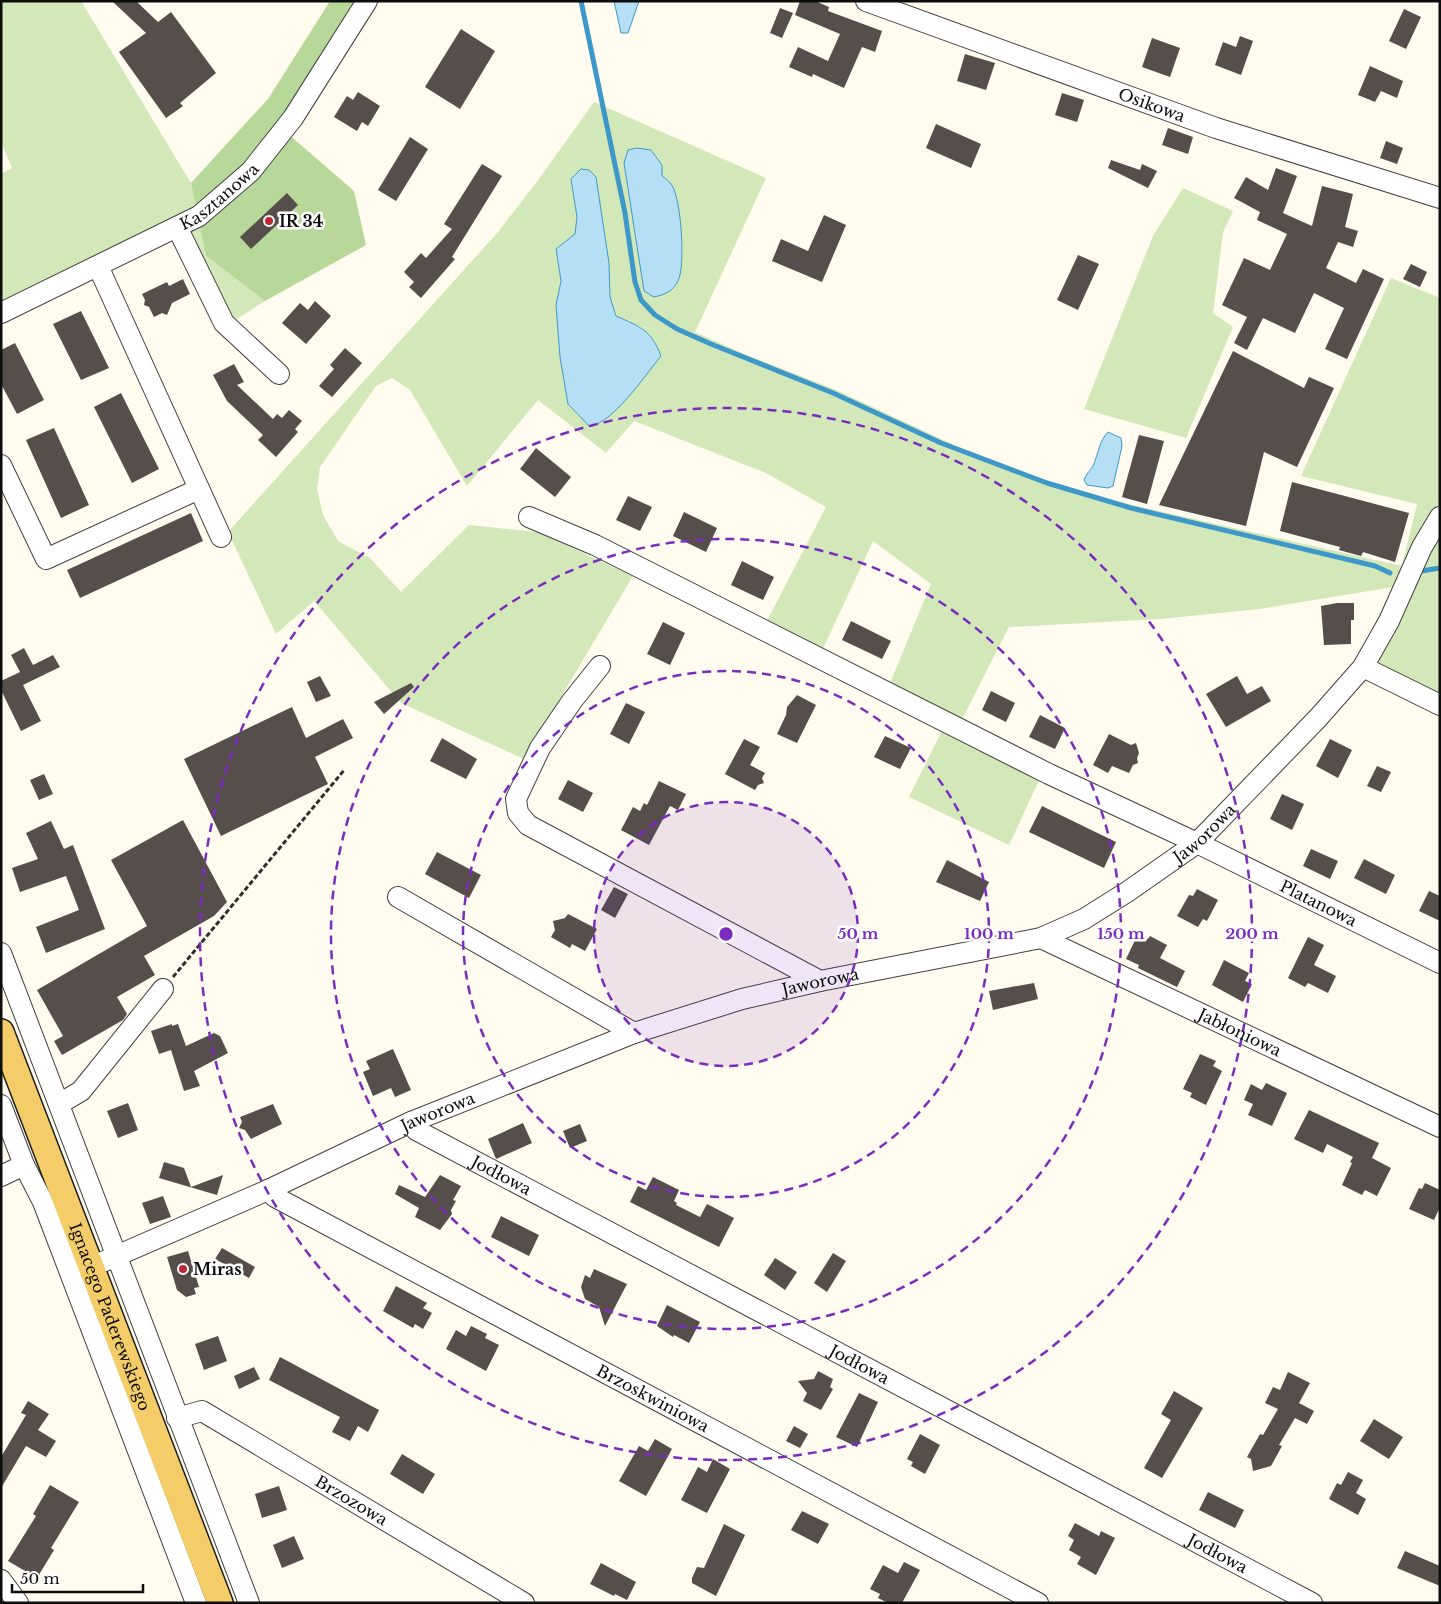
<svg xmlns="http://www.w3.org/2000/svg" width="1441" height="1604" font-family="'Libre Baskerville',serif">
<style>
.green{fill:#d3e8b9;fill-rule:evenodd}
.forest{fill:#b7d898}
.water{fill:#b4dff4;stroke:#3d97c9}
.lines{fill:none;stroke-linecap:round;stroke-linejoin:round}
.stream{stroke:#3d97c9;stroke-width:5}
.building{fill:#564e4a}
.minor-casing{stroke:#404040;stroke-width:22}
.major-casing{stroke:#1e1e1e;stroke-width:28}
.path{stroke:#2f2f2f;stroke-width:3;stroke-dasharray:5 2.5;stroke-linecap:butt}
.minor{stroke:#fff;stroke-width:20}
.major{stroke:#f5cd68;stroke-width:25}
.ring{fill:none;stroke:#7b2cbf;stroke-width:2.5;stroke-dasharray:9 6}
.poi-dot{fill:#ba2935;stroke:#fff;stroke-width:2}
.labels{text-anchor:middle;stroke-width:5;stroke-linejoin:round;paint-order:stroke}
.street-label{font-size:16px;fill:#0d0d0d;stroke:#fff}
.poi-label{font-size:16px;font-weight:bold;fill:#0d0d0d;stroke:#fff;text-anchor:start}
.centre{fill:#7b2cbf;stroke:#fff;stroke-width:2.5}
.ring-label{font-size:15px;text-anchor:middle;font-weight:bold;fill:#7b2cbf;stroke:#fff;stroke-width:5;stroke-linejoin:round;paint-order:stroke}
</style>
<rect width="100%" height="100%" fill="#fffbee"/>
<path class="green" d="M1 1H81L191 183 206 256 265 301 229 324 177 216 1 302V174L12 168 1 142Z
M594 102 766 178 695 332 749 356 834 389 954 445 1063 487 1119 502 1402 566 1417 504 1301 476 1391 278 1440 298V502L1437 508 1440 509V716L1402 691 1359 655 1393 587 1260 609 1160 619 1009 627 955 733 1041 776 1009 845 909 797 943 729 883 700 931 584 873 541 814 668 758 638 826 507 766 473 634 421 606 453 538 400 467 486 410 390 392 378 376 386 320 467 317 489 323 515 338 541 370 558 401 592 469 525 538 532 633 576 524 759 401 703 314 601 276 634 228 532 498 232 536 183ZM624 163C638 168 662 172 671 184 680 196 681 239 683 254L644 291ZM589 170 596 177 609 263 610 297 616 317 641 327 661 356 634 390 600 424 568 404 560 357 556 305 561 281 556 250 575 234 577 217 571 179Z
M1183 188 1233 211 1223 232 1213 313 1233 327 1186 438 1084 409 1153 236Z"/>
<path class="forest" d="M330 1H356L279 126 354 191 366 245 265 301 206 256 191 183 268 99Z"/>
<path class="water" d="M614 1H639L628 33H621Z
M637 148 651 150 662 165V176C665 178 669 181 671 184 681 196 686 266 678 281 673 291 664 295 654 297L644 291 624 163 628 150Z
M581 169 589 170 596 177 609 263 610 297 616 316C641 327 651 330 661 356 644 377 615 420 590 427L568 404 560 357 556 305 561 281 556 249 575 234 577 217 571 179Z
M1108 432 1121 438 1122 446 1113 486 1108 488 1087 485 1084 480C1086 474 1090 471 1093 466 1098 455 1099 441 1108 432Z"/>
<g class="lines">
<path class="stream" d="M581 1 625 213 635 282 641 300 655 315 677 329 711 344 833 393 941 443 1047 483 1131 508 1375 566 1390 573
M1421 571 1440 568"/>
</g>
<path class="building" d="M112 1H136L158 22 171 12 216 73 180 103 183 106 166 118 119 52 146 33Z
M800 1H815L829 7 828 11 882 31 875 52 862 47 844 88 813 74 812 77 789 67 798 47 828 61 840 34 795 15Z
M780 8 793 13 782 38 770 33Z
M1404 9 1421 17 1406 49 1389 41Z
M461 29 495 51 460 109 425 87Z
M1240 36 1253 41 1241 75 1215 65 1223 42 1236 47Z
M1152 38 1180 48 1170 77 1142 67Z
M965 54 995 63 986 90 957 81Z
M1370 66 1403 81 1397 98 1381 91 1375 102 1358 95Z
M358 92 380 106 368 126 362 122 357 131 334 117 347 96 353 100Z
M1062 93 1084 100 1077 122 1055 115Z
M936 124 981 144 971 168 926 148Z
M1168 128 1193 137 1188 154 1162 145Z
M410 137 428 149 396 201 378 190Z
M1386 141 1403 148 1397 164 1380 158Z
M1111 160 1140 170 1142 164 1157 171 1148 188 1108 168Z
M482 164 502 176 452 257 455 259 421 298 409 287 414 282 404 272 421 253 426 258 452 229 444 224Z
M1276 168 1297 176 1283 213 1312 226 1322 186 1353 194 1345 227 1358 231 1353 247 1338 242 1326 268 1356 283 1363 269 1384 279 1347 359 1325 349 1344 308 1314 293 1295 333 1263 318 1247 350 1234 343 1247 317 1222 305 1244 258 1270 270 1287 234 1257 220 1260 212 1234 198 1246 177 1268 190Z
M287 193 298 205 251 249 240 237Z
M824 215 846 225 822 282 772 261 781 239 808 251Z
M1078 255 1099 264 1078 310 1057 300Z
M1411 264 1427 272 1420 287 1403 279Z
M183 279 190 294 172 303 167 315 162 313 154 317 149 307 144 305 145 300 142 294 167 282 169 286Z
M315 301 331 316 306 344 282 323 300 303 308 310Z
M81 311 109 368 81 380 53 324Z
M15 343 44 400 17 414 1 384V350Z
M345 348 362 363 332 397 319 386 334 369 330 365Z
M1233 351 1304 388 1309 377 1334 388 1297 467 1264 452 1246 526 1159 505Z
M234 364 244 382 237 385 273 419 277 414 282 418 289 410 302 421 295 429 298 432 276 457 258 440 263 435 227 401 213 375Z
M121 393 159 469 132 483 94 407Z
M54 428 89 505 61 518 26 440Z
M1139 435 1164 441 1147 504 1122 497Z
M536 448 571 477 555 497 520 469Z
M1292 482 1409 513 1395 562 1363 552 1361 556 1339 550 1340 547 1280 531Z
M628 496 652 507 640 531 616 520Z
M684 512 717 528 706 552 673 536Z
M191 513 203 541 80 598 67 570Z
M742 561 774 577 763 600 731 585Z
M1337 603H1354V620H1351V644L1324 645 1321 606Z
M851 621 891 641 882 659 842 640Z
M663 622 685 633 670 665 647 654Z
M24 648 33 665 53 655 60 667 23 685 41 721 21 731 1 690V681L20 672 11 655Z
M320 676 331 696 316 702 307 682Z
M1237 676 1247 694 1262 686 1271 701 1226 727 1206 694Z
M411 683 414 687 384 714 374 702Z
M991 691 1015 703 1006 722 982 710Z
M797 695 816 705 797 743 777 734 786 715 787 707Z
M626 703 645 712 629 744 610 734Z
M292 707 306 738 343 719 353 738 315 757 328 784 221 836 184 759Z
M1040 715 1065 728 1055 749 1029 737Z
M1109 734 1131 745 1136 743 1139 753 1137 758 1138 763 1133 765 1129 773 1112 766 1108 773 1093 765Z
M885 736 911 748 900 769 874 757Z
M442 738 477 759 466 779 430 761Z
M744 739 760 747 750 765 765 773 762 778 764 783 758 785 755 790 725 774Z
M1330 739 1352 750 1338 778 1316 766Z
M1377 766 1391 772 1381 792 1367 786Z
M44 774 53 794 39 800 30 780Z
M568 780 593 793 583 812 558 799Z
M659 781 686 794 678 810 670 806 649 845 621 830 633 807 640 811 644 803 647 805Z
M1282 794 1304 804 1292 830 1270 819Z
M1042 806 1116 842 1104 868 1029 832Z
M183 820 227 902 214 916 144 956 155 975 117 997 127 1014 123 1020 62 1055 54 1041 63 1036 37 990 147 926 111 860Z
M51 821 64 849 73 845 105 929 46 953 36 927 79 910 66 876 20 892 12 868 38 859 26 833Z
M1311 849 1338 861 1330 879 1303 866Z
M437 852 481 875 469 898 425 874Z
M1364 859 1395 875 1386 894 1354 878Z
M947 860 989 882 980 901 936 882Z
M614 887 628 894 615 918 601 910Z
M1197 889 1218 900 1207 921 1203 919 1198 927 1177 916 1189 895 1193 896Z
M1429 891 1440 896V921L1419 911Z
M568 914 597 929 585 951 572 944 570 948 551 937 555 930 553 921 565 918Z
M1138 934 1148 939 1150 936 1167 945 1160 958 1185 971 1177 987 1138 968 1139 965 1126 959Z
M1308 937 1324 945 1314 965 1336 976 1328 993 1308 983 1305 987 1288 978Z
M1224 960 1249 973 1245 981 1252 984 1243 1002 1212 985Z
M1034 983 1038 999 993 1010 989 991Z
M172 1024V1026L178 1024 186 1046 214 1033 220 1036 228 1053 194 1071 200 1086 184 1091 171 1050 159 1054 151 1031Z
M393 1049 411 1090 395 1097 391 1088 373 1096 363 1072 370 1069 366 1061Z
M1200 1054 1216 1061 1213 1066 1222 1071 1206 1105 1190 1097 1192 1093 1183 1089Z
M1266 1083 1287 1093 1272 1126 1248 1115 1253 1104 1244 1100 1251 1084 1262 1090Z
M128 1103 138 1130 118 1138 107 1111Z
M273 1104 282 1124 251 1139 245 1130 239 1128 242 1122 240 1117Z
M1309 1110 1379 1143 1372 1158 1391 1168 1377 1196 1365 1190 1362 1195 1342 1185 1352 1163 1350 1162 1353 1157 1327 1144 1323 1153 1294 1139Z
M523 1123 532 1143 496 1159 488 1139Z
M580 1124 587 1141 570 1148 563 1131Z
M164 1162 184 1168 191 1187 223 1175 217 1195 159 1178Z
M440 1175 461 1186 453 1200 456 1201 451 1210 452 1214 440 1230 415 1217 419 1208 395 1194 399 1185 425 1197Z
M653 1177 679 1190 674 1201 677 1203 676 1205 700 1217 707 1204 734 1218 719 1247 630 1202 638 1186 646 1190Z
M1425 1183 1440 1190V1207L1434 1220 1409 1209 1419 1188 1422 1189Z
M163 1196 171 1217 150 1224 142 1203Z
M501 1216 539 1235 529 1256 491 1237Z
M222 1248 255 1267 249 1278 215 1259Z
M188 1251 199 1287 194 1288 196 1294 186 1297 177 1290 167 1257Z
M833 1253 846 1261 827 1292 814 1283Z
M775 1258 797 1272 785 1290 764 1275Z
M594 1269 627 1284 605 1326 599 1307 585 1299 581 1287 585 1275 590 1278Z
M396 1286 427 1303 423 1308 432 1313 423 1329 415 1324 413 1328 383 1311Z
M667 1305 700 1322 689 1343 674 1335 673 1337 657 1326Z
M471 1326 487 1334 485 1338 499 1345 486 1371 446 1349 456 1330 466 1336Z
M218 1336 227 1361 204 1370 195 1344Z
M280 1357 379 1410 368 1432 358 1426 350 1441 332 1432 340 1417 269 1380Z
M254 1367 260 1379 239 1389 234 1376Z
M818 1371 833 1379 830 1387 833 1389 821 1410 803 1401 807 1393 798 1381 814 1379Z
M1288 1372 1310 1383 1299 1403 1314 1411 1307 1424 1295 1418 1279 1445 1282 1446 1271 1466 1253 1471 1251 1459 1247 1457 1260 1434 1263 1435 1278 1409 1265 1403 1273 1387 1280 1390Z
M1174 1391 1203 1408 1162 1478 1144 1468 1171 1420 1161 1414Z
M859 1393 878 1402 857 1447 836 1437Z
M28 1401 49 1414 38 1430 56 1441 46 1457 26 1446 1 1488V1457L26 1415 21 1413Z
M1374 1419 1403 1437 1389 1459 1360 1441Z
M794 1426 808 1434 800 1448 786 1441Z
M920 1434 940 1445 925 1474 911 1466 913 1462 907 1459Z
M655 1439 672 1449 646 1496 619 1481 639 1446 648 1451Z
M402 1454 435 1474 423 1494 390 1474Z
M713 1459 730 1469 707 1513 681 1500 698 1467 707 1472Z
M1348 1472 1363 1480 1356 1493 1366 1499 1358 1515 1329 1499 1337 1483 1341 1485Z
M50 1485 79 1502 51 1548 54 1550 37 1578 8 1561 36 1516 33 1514Z
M279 1486 287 1510 262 1518 255 1494Z
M1208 1492 1244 1510 1235 1528 1199 1510Z
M802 1511 829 1524 818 1544 791 1530Z
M1075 1523 1099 1536 1101 1531 1115 1538 1096 1575 1077 1564 1081 1557 1069 1550 1074 1540 1068 1536Z
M724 1524 745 1535 716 1596 692 1583V1578L697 1567 704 1568Z
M294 1536 304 1559 282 1568 273 1545Z
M1405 1551 1440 1566V1586L1397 1568Z
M904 1562 920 1570 902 1603H888L878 1598 880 1594 870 1589 883 1565 898 1573Z
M601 1563 636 1582 627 1600 615 1594 614 1596 590 1584Z"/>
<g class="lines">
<defs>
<g id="minor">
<path id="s1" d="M866 1 1216 128 1440 198"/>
<path d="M177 227 224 323 279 374"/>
<path d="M98 266 221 537"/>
<path id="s2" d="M1 313 199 216 251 171 293 118 367 1"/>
<path d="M1 465 46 559 199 489"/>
<path id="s3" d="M529 517 595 545 1049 774 1197 843 1440 963"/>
<path d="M600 666 572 701 540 748 516 799 518 813 528 825 820 981"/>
<path d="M1363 667 1440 705"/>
<path d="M398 897 634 1033"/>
<path id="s4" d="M1041 938 1440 1127"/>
<path d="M1 953 249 1603"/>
<path d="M59 1104 81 1091 163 989"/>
<path d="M1 1105 24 1165 43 1202 196 1603"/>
<path id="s5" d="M411 1122 416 1130 1312 1603"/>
<path d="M1 1176 24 1165"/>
<path id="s6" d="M268 1190 275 1197 1038 1603"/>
<path id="s7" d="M91 1267 268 1190 411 1122 634 1033 742 999 820 981 1041 938 1084 919 1127 892 1197 843 1318 718 1363 667 1389 621 1422 547 1440 517"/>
<path id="s8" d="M177 1418 202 1411 524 1603"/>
<path d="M1 1580 18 1603"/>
</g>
<g id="major">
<path id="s9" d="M1 1032 220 1603"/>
</g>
</defs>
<use href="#minor" class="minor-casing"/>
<use href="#major" class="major-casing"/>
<path class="path" d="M173 977 345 769"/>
<use href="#minor" class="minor"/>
<use href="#major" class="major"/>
</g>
<circle cx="726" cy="934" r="132" fill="#7b2cbf" fill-opacity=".12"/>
<g class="ring">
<circle cx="726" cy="934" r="132"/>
<circle cx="726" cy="934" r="263"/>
<circle cx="726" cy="934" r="395"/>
<circle cx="726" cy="934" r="526"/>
</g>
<g class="poi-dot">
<circle cx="269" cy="221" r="5"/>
<circle cx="183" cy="1269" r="5"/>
</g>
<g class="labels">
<g class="street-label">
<text dy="6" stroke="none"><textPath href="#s1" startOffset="304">Osikowa</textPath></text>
<text dy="6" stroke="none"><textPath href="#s2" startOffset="248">Kasztanowa</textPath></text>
<text dy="6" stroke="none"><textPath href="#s7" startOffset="1205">Jaworowa</textPath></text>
<text dy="6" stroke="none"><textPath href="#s3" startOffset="879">Platanowa</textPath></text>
<text dy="6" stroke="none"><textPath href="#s7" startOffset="785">Jaworowa</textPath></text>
<text dy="6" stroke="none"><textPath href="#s4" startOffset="220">Jabłoniowa</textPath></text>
<text dy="6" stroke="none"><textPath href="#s7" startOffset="380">Jaworowa</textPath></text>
<text dy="6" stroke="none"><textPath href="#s5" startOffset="106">Jodłowa</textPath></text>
<text dy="6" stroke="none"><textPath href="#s9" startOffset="305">Ignacego Paderewskiego</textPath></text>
<text dy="6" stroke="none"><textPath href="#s5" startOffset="511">Jodłowa</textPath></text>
<text dy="6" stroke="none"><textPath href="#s6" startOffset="438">Brzoskwiniowa</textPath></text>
<text dy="6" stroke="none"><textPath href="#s8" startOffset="200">Brzozowa</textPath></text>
<text dy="6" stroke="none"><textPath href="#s5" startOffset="916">Jodłowa</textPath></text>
</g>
<g class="poi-label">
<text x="279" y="227">IR 34</text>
<text x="193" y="1275">Miras</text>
</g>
</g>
<circle cx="726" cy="934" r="8" class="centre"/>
<g class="ring-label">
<text x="858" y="939">50 m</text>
<text x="989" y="939">100 m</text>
<text x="1121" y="939">150 m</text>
<text x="1252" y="939">200 m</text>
</g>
<rect width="1441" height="1604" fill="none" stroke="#0d0d0d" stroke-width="5"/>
<path d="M12 1584v8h131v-8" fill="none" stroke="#0d0d0d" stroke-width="2.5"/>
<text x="20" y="1584" font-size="15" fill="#0d0d0d" stroke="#ffffff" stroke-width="4" paint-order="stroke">50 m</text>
</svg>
